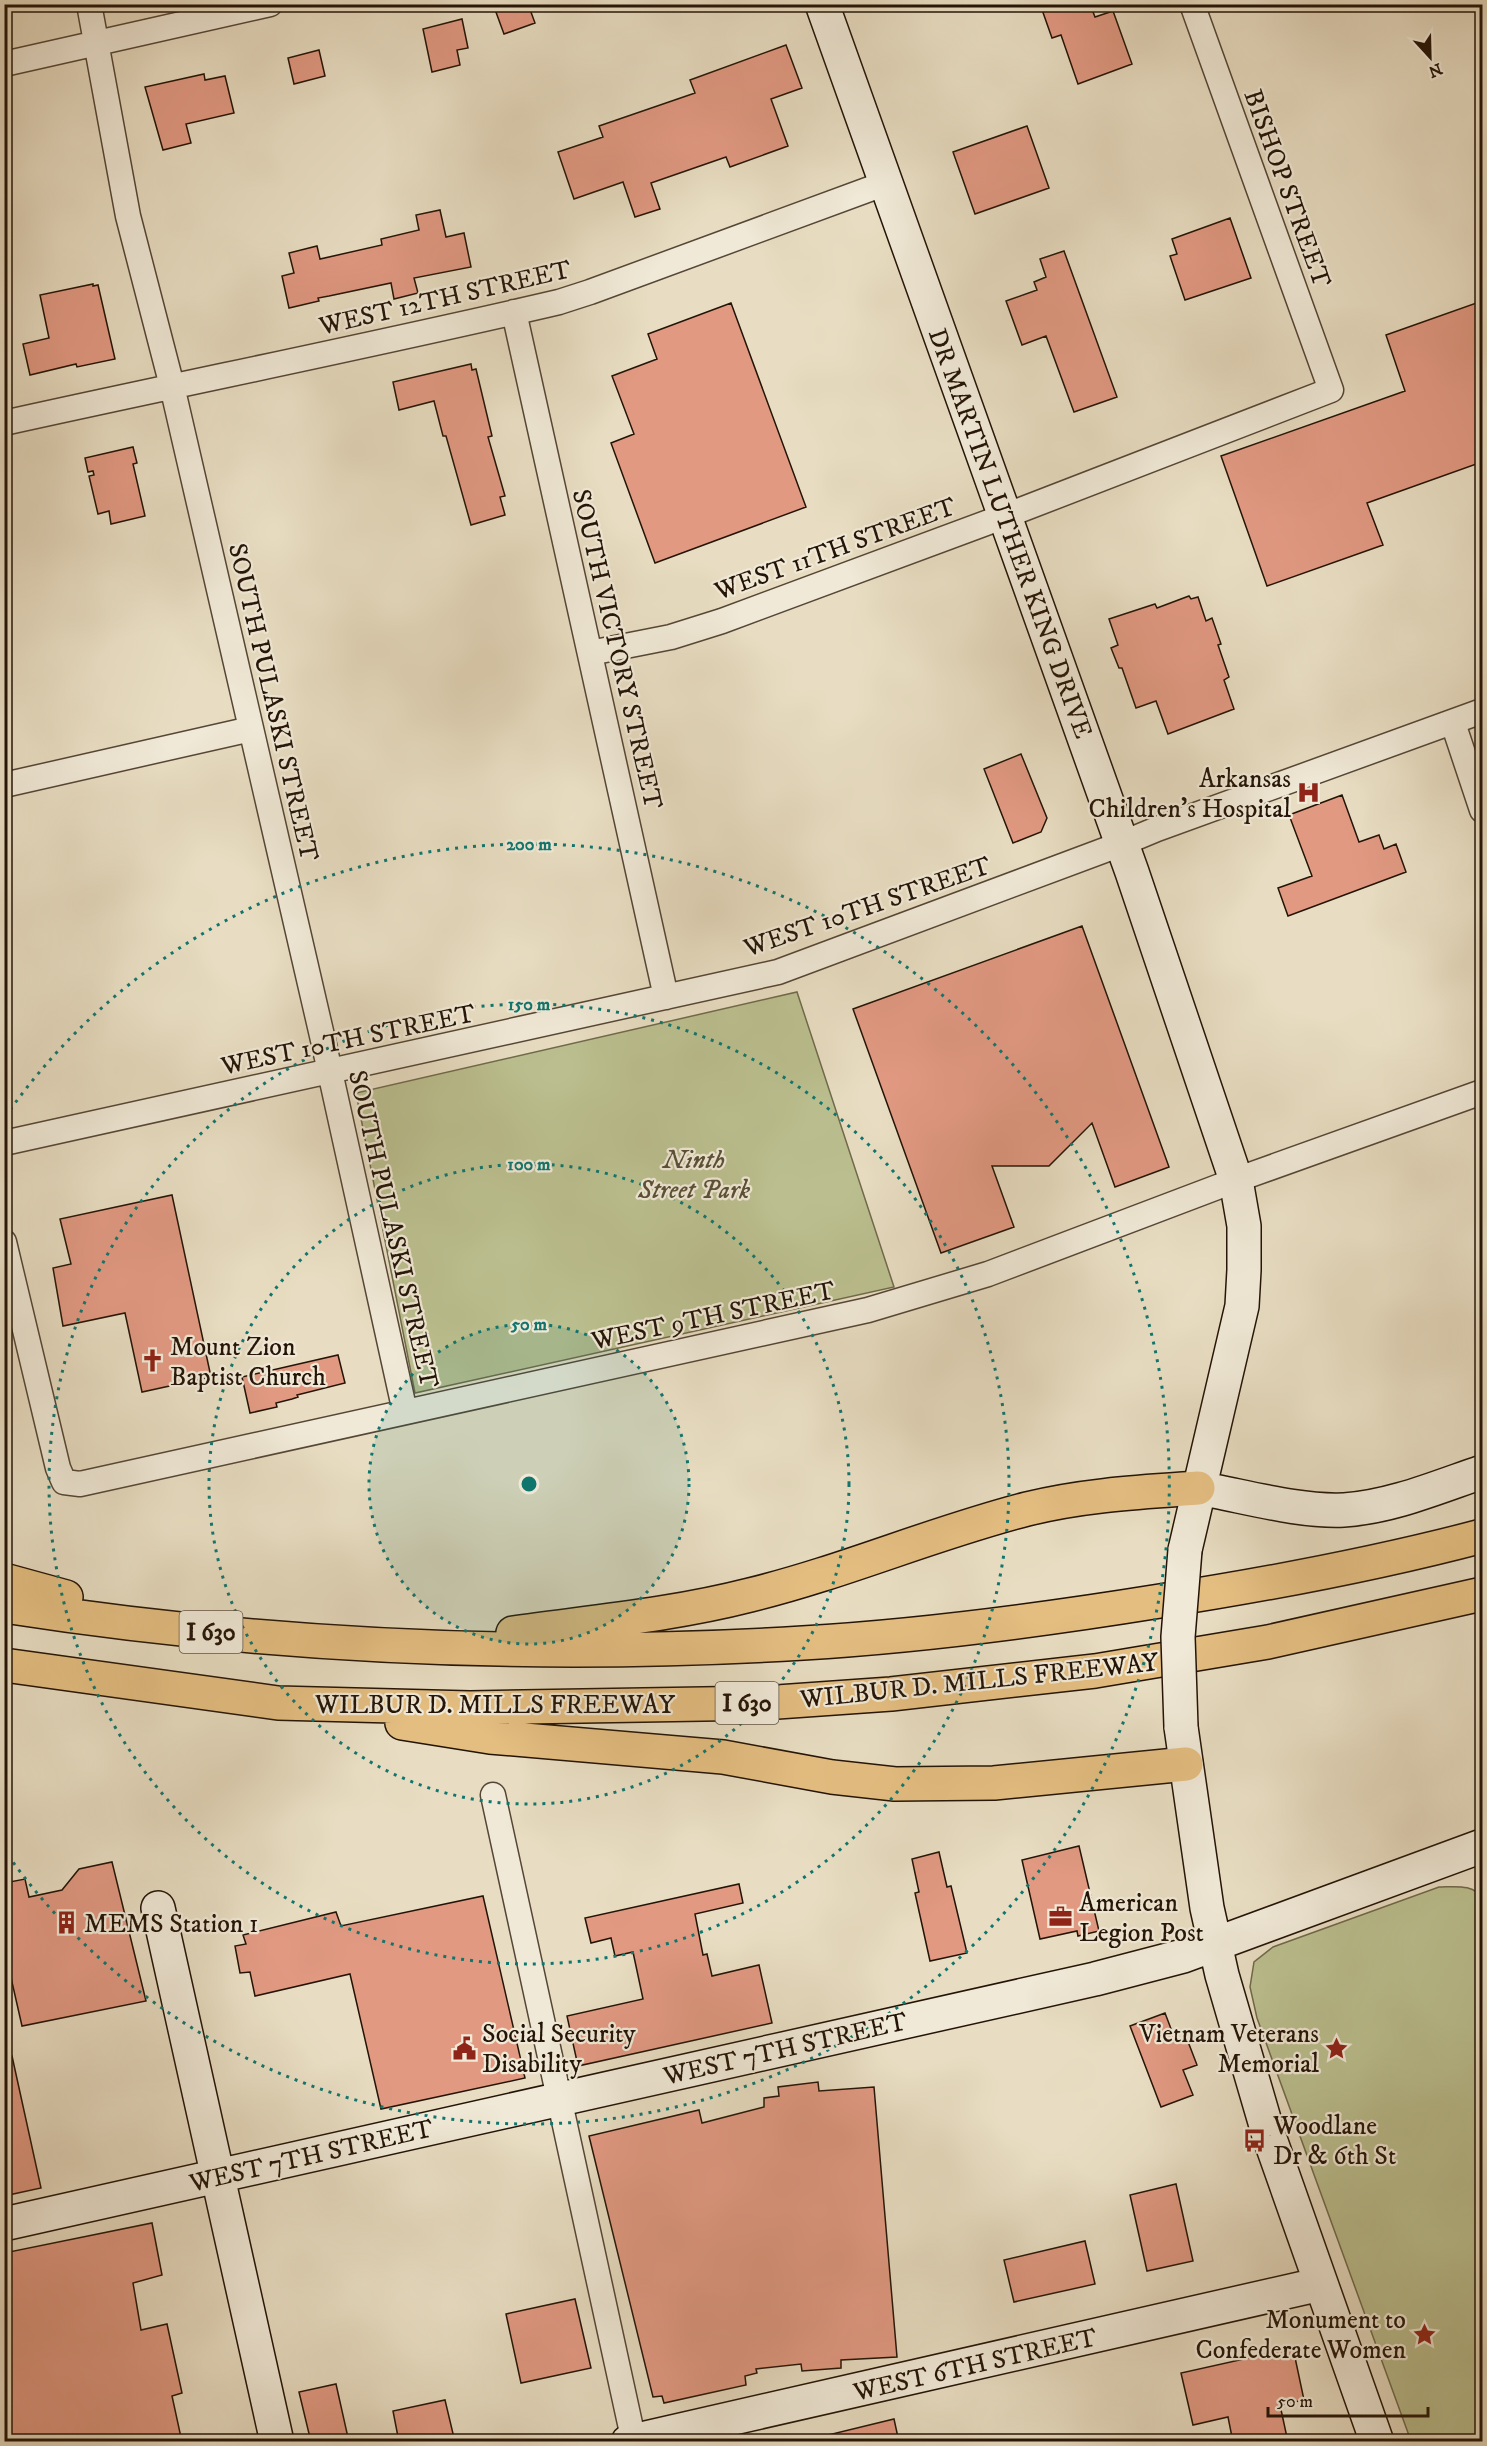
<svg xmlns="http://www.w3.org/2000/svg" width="1487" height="2446" font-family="'IM FELL DW Pica',serif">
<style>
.green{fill:#bbbf8f;stroke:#706a4b;stroke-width:1.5}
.building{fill:#e19982;stroke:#241407;stroke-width:1.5}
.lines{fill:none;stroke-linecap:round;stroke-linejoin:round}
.street-casing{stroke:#554636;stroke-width:27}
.secondary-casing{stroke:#241407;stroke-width:36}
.highway-casing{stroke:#241407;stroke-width:36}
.street{stroke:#f0e9d7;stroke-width:24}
.secondary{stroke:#f0e9d7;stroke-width:33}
.highway{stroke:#e4be81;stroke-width:33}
.secondary-bridge-casing{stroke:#241407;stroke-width:36;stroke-linecap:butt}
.secondary-bridge{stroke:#f0e9d7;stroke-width:33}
.ring{fill:none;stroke:#0f766e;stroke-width:3;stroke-dasharray:3 6}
.labels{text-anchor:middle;stroke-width:4.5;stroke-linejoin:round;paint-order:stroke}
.shield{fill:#f0e9d7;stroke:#615445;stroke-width:1.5}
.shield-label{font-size:24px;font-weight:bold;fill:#241407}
.street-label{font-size:26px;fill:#241407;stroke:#f0e9d7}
.poi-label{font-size:26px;fill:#241407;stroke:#f0e9d7;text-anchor:start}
.park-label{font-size:26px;font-style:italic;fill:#595037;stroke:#f0e9d7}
.centre{fill:#0f766e;stroke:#f0e9d7;stroke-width:3}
.ring-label{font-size:18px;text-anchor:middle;font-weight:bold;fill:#0f766e;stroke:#f0e9d7;stroke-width:4.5;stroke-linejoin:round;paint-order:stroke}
</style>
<rect width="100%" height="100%" fill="#e8ddc2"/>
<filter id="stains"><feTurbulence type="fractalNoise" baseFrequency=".00333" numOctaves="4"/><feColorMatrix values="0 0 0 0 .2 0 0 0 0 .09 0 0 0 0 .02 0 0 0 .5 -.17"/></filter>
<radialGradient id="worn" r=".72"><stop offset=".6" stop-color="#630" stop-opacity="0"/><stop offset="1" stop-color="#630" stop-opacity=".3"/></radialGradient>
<path class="green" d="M797 992 894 1287 415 1393 356 1093Z
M1439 1887C1453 1887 1476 1883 1482 1900V2441H1411L1257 2018 1250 1987 1254 1962 1273 1947Z"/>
<path class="building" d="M493 4H528L535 23 504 34Z
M1040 4H1090L1095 17 1113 11 1132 64 1078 84 1061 35 1052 38Z
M462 19 468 48 457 50 460 65 432 72 423 29Z
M786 45 802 88 771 99 788 146 730 167 726 157 651 183 660 209 635 217 623 182 574 199 558 152 603 137 599 126 695 93 690 80Z
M319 50 325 76 294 84 288 58Z
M204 74 205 80 225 76 234 113 186 124 191 143 163 150 145 87Z
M1027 126 1049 188 975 214 953 152Z
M440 210 446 237 464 233 471 267 414 278 418 293 394 299 391 283 329 296 318 298 319 301 289 308 282 276 294 273 289 253 317 246 320 259 382 245 381 239 419 230 416 215Z
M1230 218 1251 278 1185 300 1170 256 1177 254 1172 239Z
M1064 251 1117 397 1074 412 1046 336 1022 345 1006 301 1037 290 1034 282 1046 277 1040 259Z
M93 284V286L98 285 115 359 77 367 76 364 30 375 23 344 49 338 40 295Z
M1482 301V462L1367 503 1383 545 1267 586 1221 456 1405 391 1386 335Z
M731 303 806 507 655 563 611 443 634 434 612 376 657 359 648 334Z
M471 364 472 370 476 369 492 436 488 437 505 496 500 497 505 515 471 525 446 436H443L434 401 399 410 393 382Z
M133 447 137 463 133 464 145 516 111 524 109 511 98 514 89 476 94 475 93 471 88 472 85 458Z
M1189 596 1191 599 1198 597 1206 621 1212 618 1221 644 1218 645 1229 677 1224 680 1234 709 1168 734 1156 701 1136 708 1122 668H1119L1111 648 1118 645 1109 619 1155 604 1157 608Z
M1021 754 1047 818 1041 832 1013 843 984 769Z
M1342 795 1359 842 1379 835 1384 849 1396 844 1406 872 1288 916 1278 888 1312 876 1289 815Z
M1082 926 1169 1167 1115 1187 1092 1123 1049 1166H992L1014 1227 941 1253 853 1009Z
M172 1195 211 1377 142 1392 125 1313 63 1326 53 1268 71 1264 60 1219Z
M338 1355 345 1383 297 1395 298 1397 292 1399 276 1403 277 1407 250 1413 242 1377Z
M1079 1846 1099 1931 1078 1936 1077 1931 1040 1939 1022 1860Z
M939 1852 947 1887 951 1886 967 1953 930 1961 915 1893 919 1892 912 1859Z
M112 1862 146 2001 22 2026 4 1947V1883L25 1879 29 1897 62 1890 79 1869Z
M739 1884 743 1903 695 1914 703 1955 707 1954 712 1976 759 1965 772 2023 578 2066 567 2016 643 1999 633 1952 615 1956 611 1938 591 1943 585 1918Z
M483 1896 525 2078 381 2109 350 1974 255 1996 250 1972 240 1973 235 1946 246 1944 243 1935 336 1912 341 1926Z
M1165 2013 1176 2042 1187 2039 1197 2065 1183 2070 1193 2095 1161 2107 1130 2026Z
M12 2056 41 2188 4 2196V2057Z
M818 2082 819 2091 874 2087 897 2357 841 2360V2368L802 2371 801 2364 756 2369 757 2373 745 2376 746 2385 664 2403 662 2396 653 2397 589 2136 699 2110 702 2123 764 2107V2098L779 2096 778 2087Z
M1176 2184 1193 2261 1147 2271 1130 2195Z
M152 2223 162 2275 133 2283 141 2330 167 2324 182 2393 172 2396 182 2442H11L4 2414V2403L9 2402 4 2383V2253Z
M1085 2241 1095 2284 1014 2302 1004 2260Z
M575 2299 591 2368 521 2383 506 2314Z
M1293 2348 1304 2400 1280 2405 1288 2442H1233L1228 2417 1193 2425 1181 2373Z
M336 2384 349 2442H311L299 2392Z
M445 2400 455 2442H399L393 2411Z
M894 2419 899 2442H829L828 2435Z"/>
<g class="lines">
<defs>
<path id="street" d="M89 4 128 216 172 386 323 1040 405 1412
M4 64 270 4
M514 312 666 997
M4 423C189 382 375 345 559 302L590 292 886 183
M590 653 671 637 722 621 1005 516 1331 390 1192 4
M1453 723 1482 810
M4 785 251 729
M4 1143 778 972 1121 844 1157 829 1482 711
M4 1242 58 1468 64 1482 80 1484 868 1310 988 1274 1236 1180 1482 1092
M493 1795 634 2442"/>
<path id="secondary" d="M822 4 1132 872 1236 1180 1244 1226V1270L1242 1306 1185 1550
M1198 1488C1244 1496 1298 1512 1344 1510 1391 1507 1438 1487 1482 1472
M1181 1727 1207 1908 1222 1975 1269 2136 1377 2442
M158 1908 277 2442
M4 2224 1095 1979 1183 1956 1482 1846
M628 2442 1321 2284"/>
<path id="highway" d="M4 1580 66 1597
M4 1606C268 1647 537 1659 803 1643 923 1636 1042 1620 1160 1601 1269 1584 1376 1564 1482 1536
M513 1633C592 1622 672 1615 750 1595 844 1572 933 1533 1027 1509 1083 1495 1141 1492 1198 1488
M4 1665 278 1703 470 1708 763 1703 891 1694 1095 1671 1268 1642 1482 1594
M402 1723 490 1737 723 1757 832 1777 895 1784 994 1783 1186 1764"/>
</defs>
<use href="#street" class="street-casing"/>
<use href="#secondary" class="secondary-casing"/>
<use href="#highway" class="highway-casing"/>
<use href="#street" class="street"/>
<use href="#secondary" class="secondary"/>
<use href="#highway" class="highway"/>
<defs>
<path id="secondary-bridge" d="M1181 1727 1178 1637 1185 1550"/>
</defs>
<use href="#secondary-bridge" class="secondary-bridge-casing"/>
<use href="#secondary-bridge" class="secondary-bridge"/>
</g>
<circle cx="529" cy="1484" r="160" fill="#0f766e" fill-opacity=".12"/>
<g class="ring">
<circle cx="529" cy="1484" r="160"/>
<circle cx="529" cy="1484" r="320"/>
<circle cx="529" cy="1484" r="480"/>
<path d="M5 1117A640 640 0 1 1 5 1851"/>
</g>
<defs>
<symbol id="hospital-bare" viewBox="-9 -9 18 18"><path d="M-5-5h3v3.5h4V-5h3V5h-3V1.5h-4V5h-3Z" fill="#8f2418" stroke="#f0e9d7" stroke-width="2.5" paint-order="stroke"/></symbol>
<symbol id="church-bare" viewBox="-9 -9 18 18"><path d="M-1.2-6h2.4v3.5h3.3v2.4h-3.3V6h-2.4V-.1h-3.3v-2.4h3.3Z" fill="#8f2418" stroke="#f0e9d7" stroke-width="2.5" paint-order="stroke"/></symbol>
<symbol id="office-bare" viewBox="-9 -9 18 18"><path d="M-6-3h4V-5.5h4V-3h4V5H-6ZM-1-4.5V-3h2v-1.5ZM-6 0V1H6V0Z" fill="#8f2418" stroke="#f0e9d7" stroke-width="2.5" paint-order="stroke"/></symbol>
<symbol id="building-bare" viewBox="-9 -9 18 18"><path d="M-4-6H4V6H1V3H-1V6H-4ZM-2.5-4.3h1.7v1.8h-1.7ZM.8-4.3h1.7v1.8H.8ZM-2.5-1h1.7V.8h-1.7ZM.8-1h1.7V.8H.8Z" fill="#8f2418" stroke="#f0e9d7" stroke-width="2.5" paint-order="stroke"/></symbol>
<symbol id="civic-bare" viewBox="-9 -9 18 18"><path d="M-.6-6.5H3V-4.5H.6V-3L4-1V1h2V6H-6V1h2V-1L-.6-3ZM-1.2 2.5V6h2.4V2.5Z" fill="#8f2418" stroke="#f0e9d7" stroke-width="2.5" paint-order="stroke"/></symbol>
<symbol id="sight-bare" viewBox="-9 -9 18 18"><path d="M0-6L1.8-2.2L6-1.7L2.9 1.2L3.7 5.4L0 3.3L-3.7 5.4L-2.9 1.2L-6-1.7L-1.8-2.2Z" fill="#8f2418" stroke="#f0e9d7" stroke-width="2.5" paint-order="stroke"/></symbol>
<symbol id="bus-bare" viewBox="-9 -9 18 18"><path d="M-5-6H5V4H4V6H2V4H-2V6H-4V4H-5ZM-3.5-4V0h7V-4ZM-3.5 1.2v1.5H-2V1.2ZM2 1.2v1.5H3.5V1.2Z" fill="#8f2418" stroke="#f0e9d7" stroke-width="2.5" paint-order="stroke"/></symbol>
</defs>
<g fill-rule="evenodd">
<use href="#hospital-bare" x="1292" y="776" width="33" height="33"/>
<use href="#church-bare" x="136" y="1344" width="33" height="33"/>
<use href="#office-bare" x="1044" y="1900" width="33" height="33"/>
<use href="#building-bare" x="50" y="1906" width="33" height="33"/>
<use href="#civic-bare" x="448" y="2032" width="33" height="33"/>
<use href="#sight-bare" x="1320" y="2032" width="33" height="33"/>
<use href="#bus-bare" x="1238" y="2124" width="33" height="33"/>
<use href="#sight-bare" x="1408" y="2318" width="33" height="33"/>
</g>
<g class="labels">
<g class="shield">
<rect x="179.5" y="1611" width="63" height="42" rx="4.5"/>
<rect x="715.5" y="1682" width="63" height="42" rx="4.5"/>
</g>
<g class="shield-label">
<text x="211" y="1640">I 630</text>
<text x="747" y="1711">I 630</text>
</g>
<g class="street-label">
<text transform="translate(1288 188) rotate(70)" y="9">BISHOP STREET</text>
<text transform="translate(445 297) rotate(-13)" y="9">WEST 12TH STREET</text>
<text transform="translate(1011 533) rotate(70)" y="9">DR MARTIN LUTHER KING DRIVE</text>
<text transform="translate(835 548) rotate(-20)" y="9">WEST 11TH STREET</text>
<text transform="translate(618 649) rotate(77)" y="9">SOUTH VICTORY STREET</text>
<text transform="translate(274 702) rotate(77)" y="9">SOUTH PULASKI STREET</text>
<text transform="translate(867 906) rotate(-19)" y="9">WEST 10TH STREET</text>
<text transform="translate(348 1039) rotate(-12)" y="9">WEST 10TH STREET</text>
<text transform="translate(394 1229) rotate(77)" y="9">SOUTH PULASKI STREET</text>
<text transform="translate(713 1315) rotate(-12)" y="9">WEST 9TH STREET</text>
<text transform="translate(979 1680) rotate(-6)" y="9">WILBUR D. MILLS FREEWAY</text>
<text x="495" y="1713">WILBUR D. MILLS FREEWAY</text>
<text transform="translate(785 2048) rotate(-13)" y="9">WEST 7TH STREET</text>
<text transform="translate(311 2155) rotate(-13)" y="9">WEST 7TH STREET</text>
<text transform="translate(975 2364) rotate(-13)" y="9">WEST 6TH STREET</text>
</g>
<g class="poi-label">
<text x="1291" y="787" text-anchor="end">Arkansas<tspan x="1291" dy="30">Children's Hospital</tspan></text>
<text x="170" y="1355">Mount Zion<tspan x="170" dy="30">Baptist Church</tspan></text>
<text x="1079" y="1911">American<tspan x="1079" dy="30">Legion Post</tspan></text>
<text x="84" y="1932">MEMS Station 1</text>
<text x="482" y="2042">Social Security<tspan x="482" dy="30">Disability</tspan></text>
<text x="1319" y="2042" text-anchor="end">Vietnam Veterans<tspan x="1319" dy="30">Memorial</tspan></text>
<text x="1273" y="2134">Woodlane<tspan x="1273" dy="30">Dr &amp; 6th St</tspan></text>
<text x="1406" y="2328" text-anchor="end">Monument to<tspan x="1406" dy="30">Confederate Women</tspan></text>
</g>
<g class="park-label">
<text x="694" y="1168">Ninth<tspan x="694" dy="30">Street Park</tspan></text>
</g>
</g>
<circle cx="529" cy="1484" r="9" class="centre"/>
<g class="ring-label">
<text x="529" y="850">200 m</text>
<text x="529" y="1010">150 m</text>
<text x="529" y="1170">100 m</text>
<text x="529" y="1330">50 m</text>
</g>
<rect width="1487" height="2446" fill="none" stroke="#e8ddc2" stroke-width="24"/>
<rect x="6" y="6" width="1475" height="2434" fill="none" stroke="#241407" stroke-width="3"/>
<rect x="12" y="12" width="1463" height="2422" fill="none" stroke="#241407" stroke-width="1.5"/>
<g transform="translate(1430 57) rotate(158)" stroke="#f0e9d7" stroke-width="4.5" paint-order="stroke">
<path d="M0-4.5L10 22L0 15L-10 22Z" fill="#241407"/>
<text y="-9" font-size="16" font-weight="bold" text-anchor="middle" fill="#241407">N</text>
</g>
<path d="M1268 2407v9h160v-9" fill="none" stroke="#241407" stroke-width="3"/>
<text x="1277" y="2407" font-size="18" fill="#241407" stroke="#f0e9d7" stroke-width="4.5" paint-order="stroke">50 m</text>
<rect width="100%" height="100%" filter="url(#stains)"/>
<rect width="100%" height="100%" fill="url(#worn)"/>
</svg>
